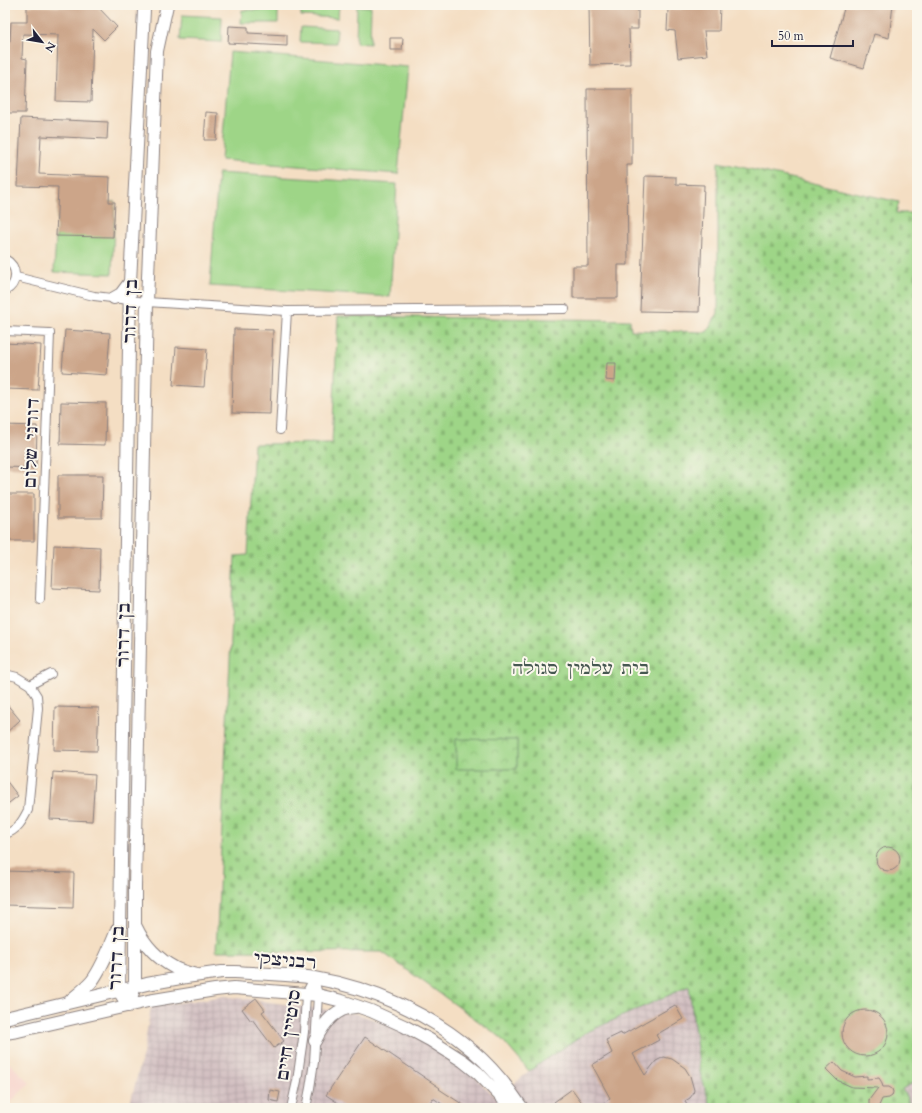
<svg xmlns="http://www.w3.org/2000/svg" width="922" height="1113" font-family="Cardo,'Frank Ruhl Libre',serif">
<style>
.built{fill:#f7d1c9}
.industrial{fill:url(#industrial-grid)}
.cemetery{fill:url(#cemetery-stones);stroke:#607c61}
.park{fill:url(#park-crowns);stroke:#607c61}
.garden{fill:#9ed587;stroke:#607c61}
.building{fill:#cca589}
.lines{fill:none;stroke-linecap:round;stroke-linejoin:round}
.street-casing{stroke:#8b807f;stroke-width:10}
.secondary-casing{stroke:#8b807f;stroke-width:14}
.street{stroke:#fff;stroke-width:8}
.secondary{stroke:#fff;stroke-width:12}
.labels{text-anchor:middle;stroke-width:4;stroke-linejoin:round;paint-order:stroke}
.street-label{font-size:17px;fill:#22223b;stroke:#fbf7ec}
.park-label{font-size:17px;fill:#475852;stroke:#fbf7ec}
</style>
<defs>
<pattern id="industrial-grid" width="8" height="8" patternUnits="userSpaceOnUse"><rect width="8" height="8" fill="#d2bfc1"/><path d="M0 4h8M4 0v8" fill="none" stroke="#b4a4a7"/></pattern>
<pattern id="cemetery-stones" width="16" height="16" patternUnits="userSpaceOnUse"><rect width="16" height="16" fill="#9ed587"/><path d="M2 7V4a2 2 0 0 1 4 0v3zM10 15v-3a2 2 0 0 1 4 0v3z" fill="#88b775"/></pattern>
<pattern id="park-crowns" width="20" height="18" patternUnits="userSpaceOnUse"><rect width="20" height="18" fill="#9ed587"/><path d="M2 6a3 3 0 1 1 6 0M12 15a3 3 0 1 1 6 0" fill="none" stroke="#88b775"/></pattern>
</defs>
<rect width="100%" height="100%" fill="#fbf7ec"/>
<filter id="ink" filterUnits="userSpaceOnUse"><feTurbulence type="fractalNoise" baseFrequency=".025" numOctaves="2"/><feDisplacementMap in="SourceGraphic" scale="8" xChannelSelector="R" yChannelSelector="G"/><feConvolveMatrix kernelMatrix="1 2 1 2 8 2 1 2 1" color-interpolation-filters="sRGB"/></filter>
<filter id="wash" filterUnits="userSpaceOnUse"><feTurbulence type="fractalNoise" baseFrequency=".012" numOctaves="4" result="noise"/><feDisplacementMap in="SourceGraphic" scale="16" xChannelSelector="R" yChannelSelector="G"/><feGaussianBlur stdDeviation="0.9" result="paint"/><feColorMatrix in="noise" values="0 0 0 0 0 0 0 0 0 0 0 0 0 0 0 0 0 1.4 0 .05"/><feComposite in="paint" operator="in"/></filter>
<g filter="url(#wash)">
<rect width="100%" height="100%" fill="#f4dec3"/>
<path class="built" d="M5 1059 30 1083 10 1102 15 1108H5Z"/>
<path class="industrial" d="M689 986 700 1072 711 1108H126L130 1104 143 1054 151 1007 224 996 358 1014 396 1027 442 1051 474 1076 497 1099 529 1071 585 1033Z
M917 1081V1108H912L902 1089Z"/>
<path class="cemetery" d="M718 162 899 202 896 213H917V1081L902 1089 912 1108H711L700 1072 689 986 585 1033 529 1071 499 1036 382 952 216 951 235 556 248 555 254 444 332 443 338 316 630 320 631 330 707 332 718 313Z"/>
<path class="park" d="M456 739 517 740V769H456Z"/>
<path class="garden" d="M301 5H339L338 18 301 16Z
M357 6 371 7 370 44 356 43Z
M242 10H278V23H241Z
M182 15 222 17 221 42 180 40Z
M301 27 337 29 336 43 300 42Z
M230 52 408 67 398 174 221 160Z
M218 173 397 184 390 297 210 286Z
M58 200 115 202 112 274 54 272Z"/>
<g id="blocks">
<path class="building" d="M72 5H82V7H98L117 27 104 40 93 29 91 102 56 101 58 35 23 34 22 58 27 59 25 113H5V41H10L11 22H27V6L72 7Z
M589 5H638V29H629L630 64 590 65Z
M682 5H720L719 31H704L707 55 678 58 675 31 667 30 668 9H682Z
M845 5H893L889 38 874 34 864 68 830 58Z
M229 26 248 27V33L287 35V46L228 43Z
M390 38H403L402 50H390Z
M587 89H632V165H627L628 265H618V298H573V266H588Z
M206 112 218 113 216 140H204Z
M21 118 108 122 107 139 41 136 39 174 110 177 109 202H115L113 237 56 236 58 187 18 186Z
M645 176 676 177V184L704 185 699 312 640 311Z
M234 329 273 330 270 414 232 413Z
M65 330 110 333 107 375 62 372Z
M5 343 41 345 38 390 5 389Z
M176 347 207 349 204 387 173 385Z
M607 363H616L615 381 606 380Z
M61 402 106 403 105 445 60 444Z
M5 425 37 426 36 468 5 467Z
M58 475H103L102 518H58Z
M5 494H34V541H5Z
M54 545 100 547 99 590 52 588Z
M5 702 20 720 5 734Z
M55 707 99 708 97 751 54 750Z
M53 772 95 775 92 821 50 819Z
M5 779 18 796 5 806Z
M876 859a12 12 0 1 1 24 0a12 12 0 1 1-24 0Z
M5 871 74 873 73 907 5 905Z
M256 998 265 1010 262 1012 284 1041 274 1048 252 1019 251 1021 242 1009Z
M675 1005 683 1019 656 1035 659 1040 633 1054 645 1075 656 1061 664 1057 672 1059 685 1068 690 1076 694 1090 693 1094 690 1098 685 1101 688 1108H597L610 1098 592 1065 612 1053 606 1040 621 1033 622 1035Z
M842 1033a23 23 0 1 1 46 0a23 23 0 1 1-46 0Z
M365 1037 440 1088 439 1089 468 1108H448L433 1098 426 1108H346L326 1095Z
M834 1062 842 1071 855 1077 867 1076V1079L879 1078 881 1081 883 1087H889L892 1089 893 1092 892 1096 889 1098 882 1099 878 1108H871L869 1104V1100L878 1088 852 1087 837 1080 826 1069Z
M572 1089 586 1108H558L554 1102Z
M270 1090 280 1092 278 1102 269 1100Z"/>
</g>
</g>
<g filter="url(#ink)">
<use href="#blocks" fill-opacity="0" stroke="#8b807f" stroke-width="1"/>
<g class="lines">
<defs>
<path id="street" d="M5 259C18 266 19 284 5 291
M16 277 94 296 147 302 287 311 280 430
M287 311 565 309
M5 331 50 333 40 599
M5 674 17 677 30 685 37 696 38 708 28 810C23 820 17 831 5 834
M30 685 51 674
M291 1108 297 1081 304 1032 306 994 314 978
M306 1108 310 1088 314 1062 318 995 314 978"/>
<path id="secondary" d="M114 298 121 294 130 282
M136 927C144 944 158 959 175 968 181 971 189 973 196 975
M71 1000C78 994 86 988 92 981 103 966 110 947 117 930
M128 1006 119 991 130 282 144 10 145 5
M128 1006 135 987V887L147 302 157 51 167 5
M5 1018 147 984 186 977 222 972H235C261 974 289 974 314 978 371 988 429 1013 473 1051 492 1067 508 1087 522 1108
M5 1033 18 1031 148 1001 215 990 234 988 318 995 342 1001 371 1011 404 1026 430 1040 463 1061 478 1073 512 1108
M315 1041C323 1024 335 1007 356 1007"/>
</defs>
<use href="#street" class="street-casing"/>
<use href="#secondary" class="secondary-casing"/>
<use href="#street" class="street"/>
<use href="#secondary" class="secondary"/>
</g>
</g>
<g class="labels">
<g class="street-label">
<text transform="translate(130 311) rotate(-88)" y="6">בן דרור</text>
<text transform="translate(31 443) rotate(-88)" y="6">דורני שלום</text>
<text transform="translate(123 635) rotate(-89)" y="6">בן דרור</text>
<text transform="translate(116 958) rotate(-87)" y="6">בן דרור</text>
<text transform="translate(285 960) rotate(5)" y="6">רבניצקי</text>
<text transform="translate(288 1035) rotate(-82)" y="6">סוטיין חיים</text>
</g>
<g class="park-label">
<text x="581" y="674">בית עלמין סגולה</text>
</g>
</g>
<rect width="922" height="1113" fill="none" stroke="#fbf7ec" stroke-width="20"/>
<g transform="translate(42 42) rotate(121)" stroke="#fbf7ec" stroke-width="3" paint-order="stroke">
<path d="M0-3L7 15L0 10L-7 15Z" fill="#22223b"/>
<text y="-6" font-size="11" font-weight="bold" text-anchor="middle" fill="#22223b">N</text>
</g>
<path d="M772 40v6h81v-6" fill="none" stroke="#22223b" stroke-width="2"/>
<text x="778" y="40" font-size="12" fill="#22223b" stroke="#fbf7ec" stroke-width="3" paint-order="stroke">50 m</text>
</svg>
